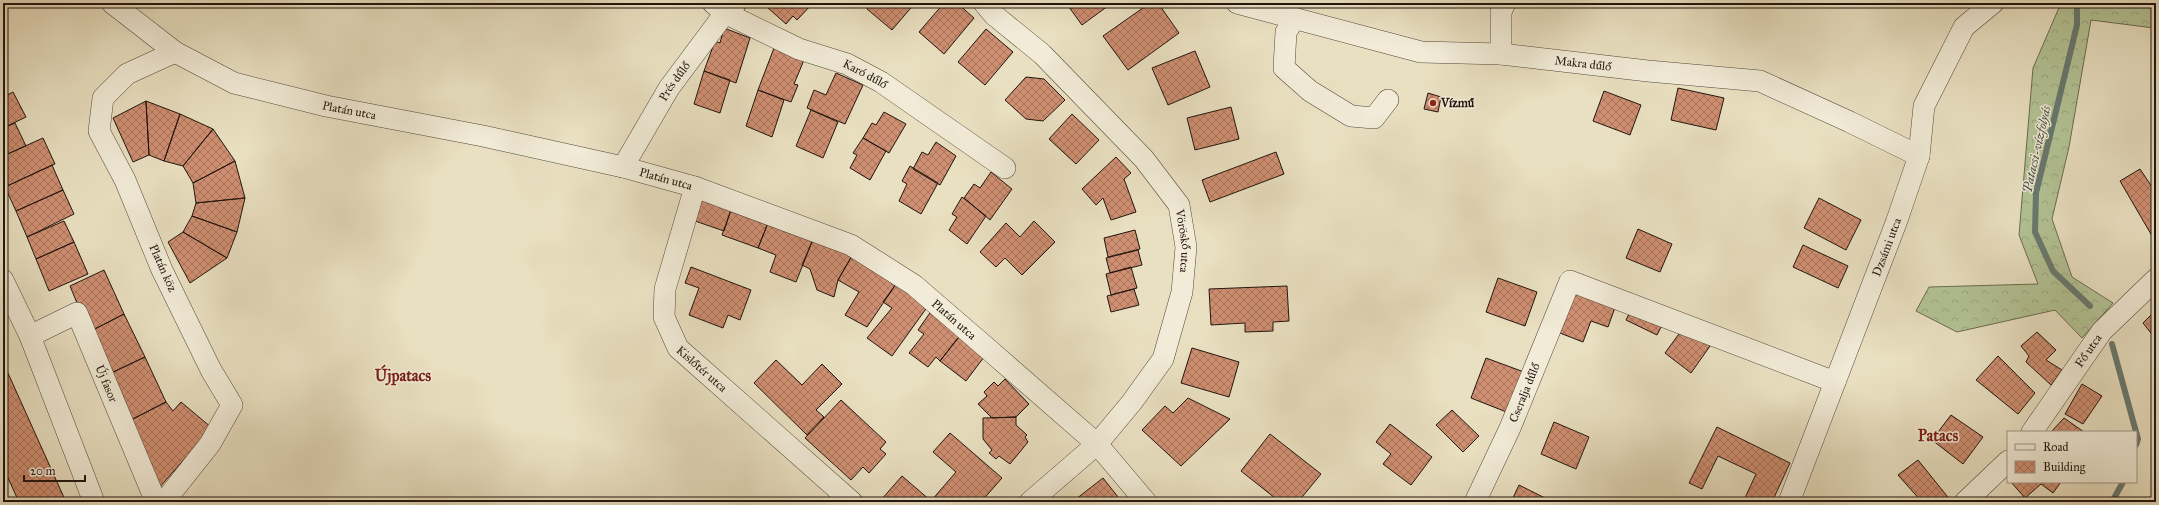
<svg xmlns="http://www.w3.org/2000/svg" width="2159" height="505" font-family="'IM FELL Great Primer',serif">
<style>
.forest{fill:url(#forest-crowns);stroke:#6a6c52}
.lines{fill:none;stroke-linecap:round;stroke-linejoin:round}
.stream{stroke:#687970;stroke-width:6}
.building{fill:url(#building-cross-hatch);stroke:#21140e}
.street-casing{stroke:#53473b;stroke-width:22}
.street{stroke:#f1ebd7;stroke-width:21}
.poi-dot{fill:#8f2418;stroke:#f1ebd7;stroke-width:1.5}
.labels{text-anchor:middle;stroke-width:3;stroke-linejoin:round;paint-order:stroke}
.street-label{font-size:12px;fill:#21140e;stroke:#f1ebd7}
.poi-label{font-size:12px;font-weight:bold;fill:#21140e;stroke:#f1ebd7;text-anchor:start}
.water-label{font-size:13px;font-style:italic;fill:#4a4f47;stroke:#f1ebd7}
.district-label{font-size:16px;font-weight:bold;fill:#7a1f14;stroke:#f1ebd7}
</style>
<defs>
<pattern id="forest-crowns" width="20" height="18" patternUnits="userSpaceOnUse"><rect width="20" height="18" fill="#b3c395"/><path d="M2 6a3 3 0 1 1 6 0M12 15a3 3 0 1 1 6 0" fill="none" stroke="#9aa77f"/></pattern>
<pattern id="building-cross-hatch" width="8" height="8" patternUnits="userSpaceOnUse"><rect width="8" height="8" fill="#cf8f72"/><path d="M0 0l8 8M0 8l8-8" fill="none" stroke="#a8745c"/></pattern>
</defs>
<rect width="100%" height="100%" fill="#e9e0c1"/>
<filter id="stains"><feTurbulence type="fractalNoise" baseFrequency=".005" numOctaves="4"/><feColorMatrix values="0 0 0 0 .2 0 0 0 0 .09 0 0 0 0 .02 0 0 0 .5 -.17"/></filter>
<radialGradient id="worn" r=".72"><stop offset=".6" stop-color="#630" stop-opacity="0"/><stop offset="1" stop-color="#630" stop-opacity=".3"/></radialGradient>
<path class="forest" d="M2061 3H2156V23L2154 28 2091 20 2069 147 2052 219 2072 277 2113 303 2082 338 2055 310 1957 332 1916 311 1929 287 2038 284 2019 235 2033 68Z"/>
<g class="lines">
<path class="stream" d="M2077 3V25L2036 193 2035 232 2053 271 2090 306
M2112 344 2138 439 2136 445
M2112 502 2123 482"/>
</g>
<path class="building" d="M773 3H813L797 20 793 16 786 24 768 8Z
M871 3H915L892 30 867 9Z
M944 3H957L974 18 944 54 919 32Z
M1066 3H1112L1082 25Z
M1150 3H1158L1179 33 1128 70 1103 36Z
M724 28 750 38 736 83 704 71 715 41 720 43Z
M986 29 1013 52 985 85 958 62Z
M774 48 804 60 794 84 798 85 791 102 758 90Z
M1195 51 1210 87 1168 105 1152 68Z
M704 71 730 80 720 113 694 104Z
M836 73 863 85 845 124 807 108 814 90 826 95Z
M1026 77 1044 79 1065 100 1043 121 1026 119 1005 100Z
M1678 88 1724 98 1716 130 1671 120Z
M758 90 784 100 772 137 746 126Z
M1604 91 1641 105 1630 135 1593 121Z
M13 92 26 117 3 128V97Z
M1428 93 1441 97 1438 112 1424 109Z
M146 101 149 155 133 162 113 118Z
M146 101 180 114 164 161 149 155Z
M1231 107 1239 139 1195 150 1187 118Z
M811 110 838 122 823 158 796 146Z
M884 112 906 124 889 153 863 138 872 123 876 125Z
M180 114 213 129 183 166 164 161Z
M1072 114 1099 140 1076 164 1049 139Z
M15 123 26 146 3 156V128Z
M213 129 235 161 193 183 183 166Z
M43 138 55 164 5 187 3 156Z
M863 138 886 151 870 180 850 168 857 155 853 153Z
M936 142 956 156 940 185 913 169 922 152 928 155Z
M1276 152 1284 174 1210 202 1202 180Z
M1116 157 1131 173 1124 179 1136 212 1111 220 1103 198 1096 205 1082 189Z
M235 161 245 198 196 203 193 183Z
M52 165 63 190 16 211 5 187Z
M910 166 938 183 921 214 899 201 907 184 902 181Z
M2140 169 2156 193 2155 241 2120 181Z
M991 172 1012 189 990 220 964 198 974 184 980 188Z
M63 190 74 214 27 237 16 211Z
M704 194 733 204 724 231 695 221Z
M962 197 986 216 967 244 949 230 957 217 952 214Z
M245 198 237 232 192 216 196 203Z
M1819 198 1861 220 1846 250 1804 228Z
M733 204 770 218 758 248 722 235Z
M192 216 237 232 227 258 183 232Z
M770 218 814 237 796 282 770 272 776 255 758 248Z
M64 221 74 242 36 259 27 237Z
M1034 221 1055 242 1022 275 1005 258 996 267 980 252 1006 223 1020 237Z
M1638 229 1672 244 1660 272 1626 258Z
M1135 230 1140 249 1108 257 1104 238Z
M183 232 227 258 190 283 168 242Z
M814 237 853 254 838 280 834 297 817 290 810 269 802 265Z
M74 242 88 274 49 291 36 259Z
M1803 245 1848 266 1838 288 1793 267Z
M1138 250 1142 265 1110 273 1106 258Z
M853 254 896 284 867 327 845 315 859 292 838 280Z
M691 267 751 290 740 320 728 315 723 328 689 315 699 288 685 283Z
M1131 267 1137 288 1111 295 1106 274Z
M104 270 124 314 89 332 70 286Z
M1498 278 1537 292 1525 326 1486 312Z
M896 284 928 306 892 356 867 338 892 308 883 302Z
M1287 286 1289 321 1273 322V331L1245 332V323L1211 325 1209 289Z
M1577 287 1617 302 1608 327 1591 321 1583 342 1560 333Z
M1134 289 1139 305 1111 312 1107 296Z
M1633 306 1664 321 1657 335 1626 320Z
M932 310 962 333 940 361 936 357 928 367 909 353 924 334 918 330Z
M2156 310V335L2154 337 2143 323Z
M124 314 145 357 109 374 89 332Z
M1684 327 1710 346 1691 373 1665 353Z
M2037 332 2056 350 2046 360 2062 370 2051 385 2026 362 2029 356 2021 346Z
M962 333 987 353 966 381 940 361Z
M1192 348 1239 362 1229 397 1181 383Z
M1998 356 2035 393 2018 414 1976 380Z
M145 357 166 402 129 421 109 374Z
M1486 358 1524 372 1509 413 1471 398Z
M776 360 802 385 822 364 842 384 816 410 824 417 807 435 754 383Z
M3 362 66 502H19L3 467Z
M1005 379 1029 404 1016 417 992 418 978 404 987 396 984 392 994 382 998 386Z
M2082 384 2102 396 2083 424 2065 414Z
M1188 398 1230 419 1181 466 1142 430 1165 406 1173 413Z
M841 400 886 442 880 449 886 454 869 473 863 467 851 480 805 438Z
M166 402 173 411 181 402 212 428 158 489 129 421Z
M1452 410 1479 436 1463 452 1436 425Z
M1951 415 1983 437 1963 464 1932 440Z
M1016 417V425L1027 435 1025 437 1028 442 1010 464 999 456 996 459 989 453 992 450 983 439V418Z
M2064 418 2084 432H2051Z
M1554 422 1589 437 1576 469 1541 454Z
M1390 424 1432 457 1411 485 1383 464 1391 454 1376 442Z
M1717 427 1790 463 1772 502H1748L1744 500 1756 474 1718 456 1702 489 1689 483Z
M950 433 1002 478 981 502H883L881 500 902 476 931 501 956 472 933 452Z
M1270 434 1321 474 1298 502H1280L1241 471Z
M1918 460 1951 501 1949 502H1922L1898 475Z
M1103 478 1122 502H1078L1076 499Z
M2011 482H2061L2053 493 2041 484 2025 498Z
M1519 485 1553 502H1511Z"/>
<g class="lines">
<defs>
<g id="street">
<path id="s1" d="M112 3 175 52 234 83 326 106 483 136 623 167 695 187 851 245 914 285 995 355 1097 444 1146 502"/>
<path id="s2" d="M713 3 725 13 799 49 847 64 881 82 1005 168"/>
<path id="s3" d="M984 3 994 15 1042 54 1144 159 1179 205 1186 247 1182 292 1163 359 1132 402 1097 444 1030 502"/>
<path id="s4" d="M1237 3 1421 52 1501 54 1648 71 1760 81 1850 122 1919 156"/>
<path d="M1295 18 1286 32 1284 68 1310 91 1351 116 1374 118 1388 100"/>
<path d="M1501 54V12L1505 3"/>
<path id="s5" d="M623 167 669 88 725 13 736 3"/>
<path id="s6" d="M695 187 665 289 664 317 678 348 852 502"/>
<path id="s7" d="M3 280 30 336 77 313 156 502"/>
<path d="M30 336 94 502"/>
<path id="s8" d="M2032 432 2102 331 2156 279"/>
<path d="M164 502 210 444 232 405 211 370 162 270 125 180 99 131 103 98 127 74 175 52"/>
<path id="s9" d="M1475 502 1510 428 1570 281 1835 382"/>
<path id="s10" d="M1789 502 1896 223 1919 156 1924 106 1964 27 1993 3"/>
<path d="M1965 502 2008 461"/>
</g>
</defs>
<use href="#street" class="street-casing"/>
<use href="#street" class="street"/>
</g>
<circle class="poi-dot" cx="1433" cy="103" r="4"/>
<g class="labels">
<g class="street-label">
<text dy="4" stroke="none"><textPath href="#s4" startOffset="353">Makra dűlő</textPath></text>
<text dy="4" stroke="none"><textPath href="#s2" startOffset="169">Karó dűlő</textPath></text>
<text dy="4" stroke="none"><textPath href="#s5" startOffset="100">Prés dűlő</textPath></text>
<text dy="4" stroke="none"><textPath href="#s1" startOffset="265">Platán utca</textPath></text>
<text dy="4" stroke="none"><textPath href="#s1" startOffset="589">Platán utca</textPath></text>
<text dy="4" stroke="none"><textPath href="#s3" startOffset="318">Vöröskő utca</textPath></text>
<text dy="4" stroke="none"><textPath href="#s10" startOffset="273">Dzsámi utca</textPath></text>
<text transform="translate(163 268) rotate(66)" y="4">Platán köz</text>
<text dy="4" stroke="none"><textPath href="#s1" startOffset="913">Platán utca</textPath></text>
<text dy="4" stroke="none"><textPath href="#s8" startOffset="99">Fő utca</textPath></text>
<text dy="4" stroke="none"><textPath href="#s6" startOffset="200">Kislőtér utca</textPath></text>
<text dy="4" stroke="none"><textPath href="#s7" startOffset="191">Új fasor</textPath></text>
<text dy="4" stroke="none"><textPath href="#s9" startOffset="120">Cseralja dűlő</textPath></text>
</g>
<g class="poi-label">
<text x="1441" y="107">Vízmű</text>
</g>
<g class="water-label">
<text transform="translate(2036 149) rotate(-77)" y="5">Patacsi-vízfolyás</text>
</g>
<g class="district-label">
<text x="403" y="381">Újpatacs</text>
<text x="1938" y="441">Patacs</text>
</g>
</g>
<rect width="2159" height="505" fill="none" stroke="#e9e0c1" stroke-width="16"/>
<rect x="4" y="4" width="2151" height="497" fill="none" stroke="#21140e" stroke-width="2"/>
<rect x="8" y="8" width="2143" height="489" fill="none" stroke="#21140e"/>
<rect x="2007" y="431" width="130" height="52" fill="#f1ebd7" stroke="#9e9587"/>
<rect x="2015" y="444" width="20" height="6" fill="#f1ebd7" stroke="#9e9587"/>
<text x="2043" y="451" font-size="12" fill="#21140e">Road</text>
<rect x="2015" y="461" width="20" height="12" fill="url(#building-cross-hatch)" stroke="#9e9587"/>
<text x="2043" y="471" font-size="12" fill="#21140e">Building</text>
<path d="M24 475v6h61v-6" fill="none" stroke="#21140e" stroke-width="2"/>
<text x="30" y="475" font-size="12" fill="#21140e" stroke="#f1ebd7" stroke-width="3" paint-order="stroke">20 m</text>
<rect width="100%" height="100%" filter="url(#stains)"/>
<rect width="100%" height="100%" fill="url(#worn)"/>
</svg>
